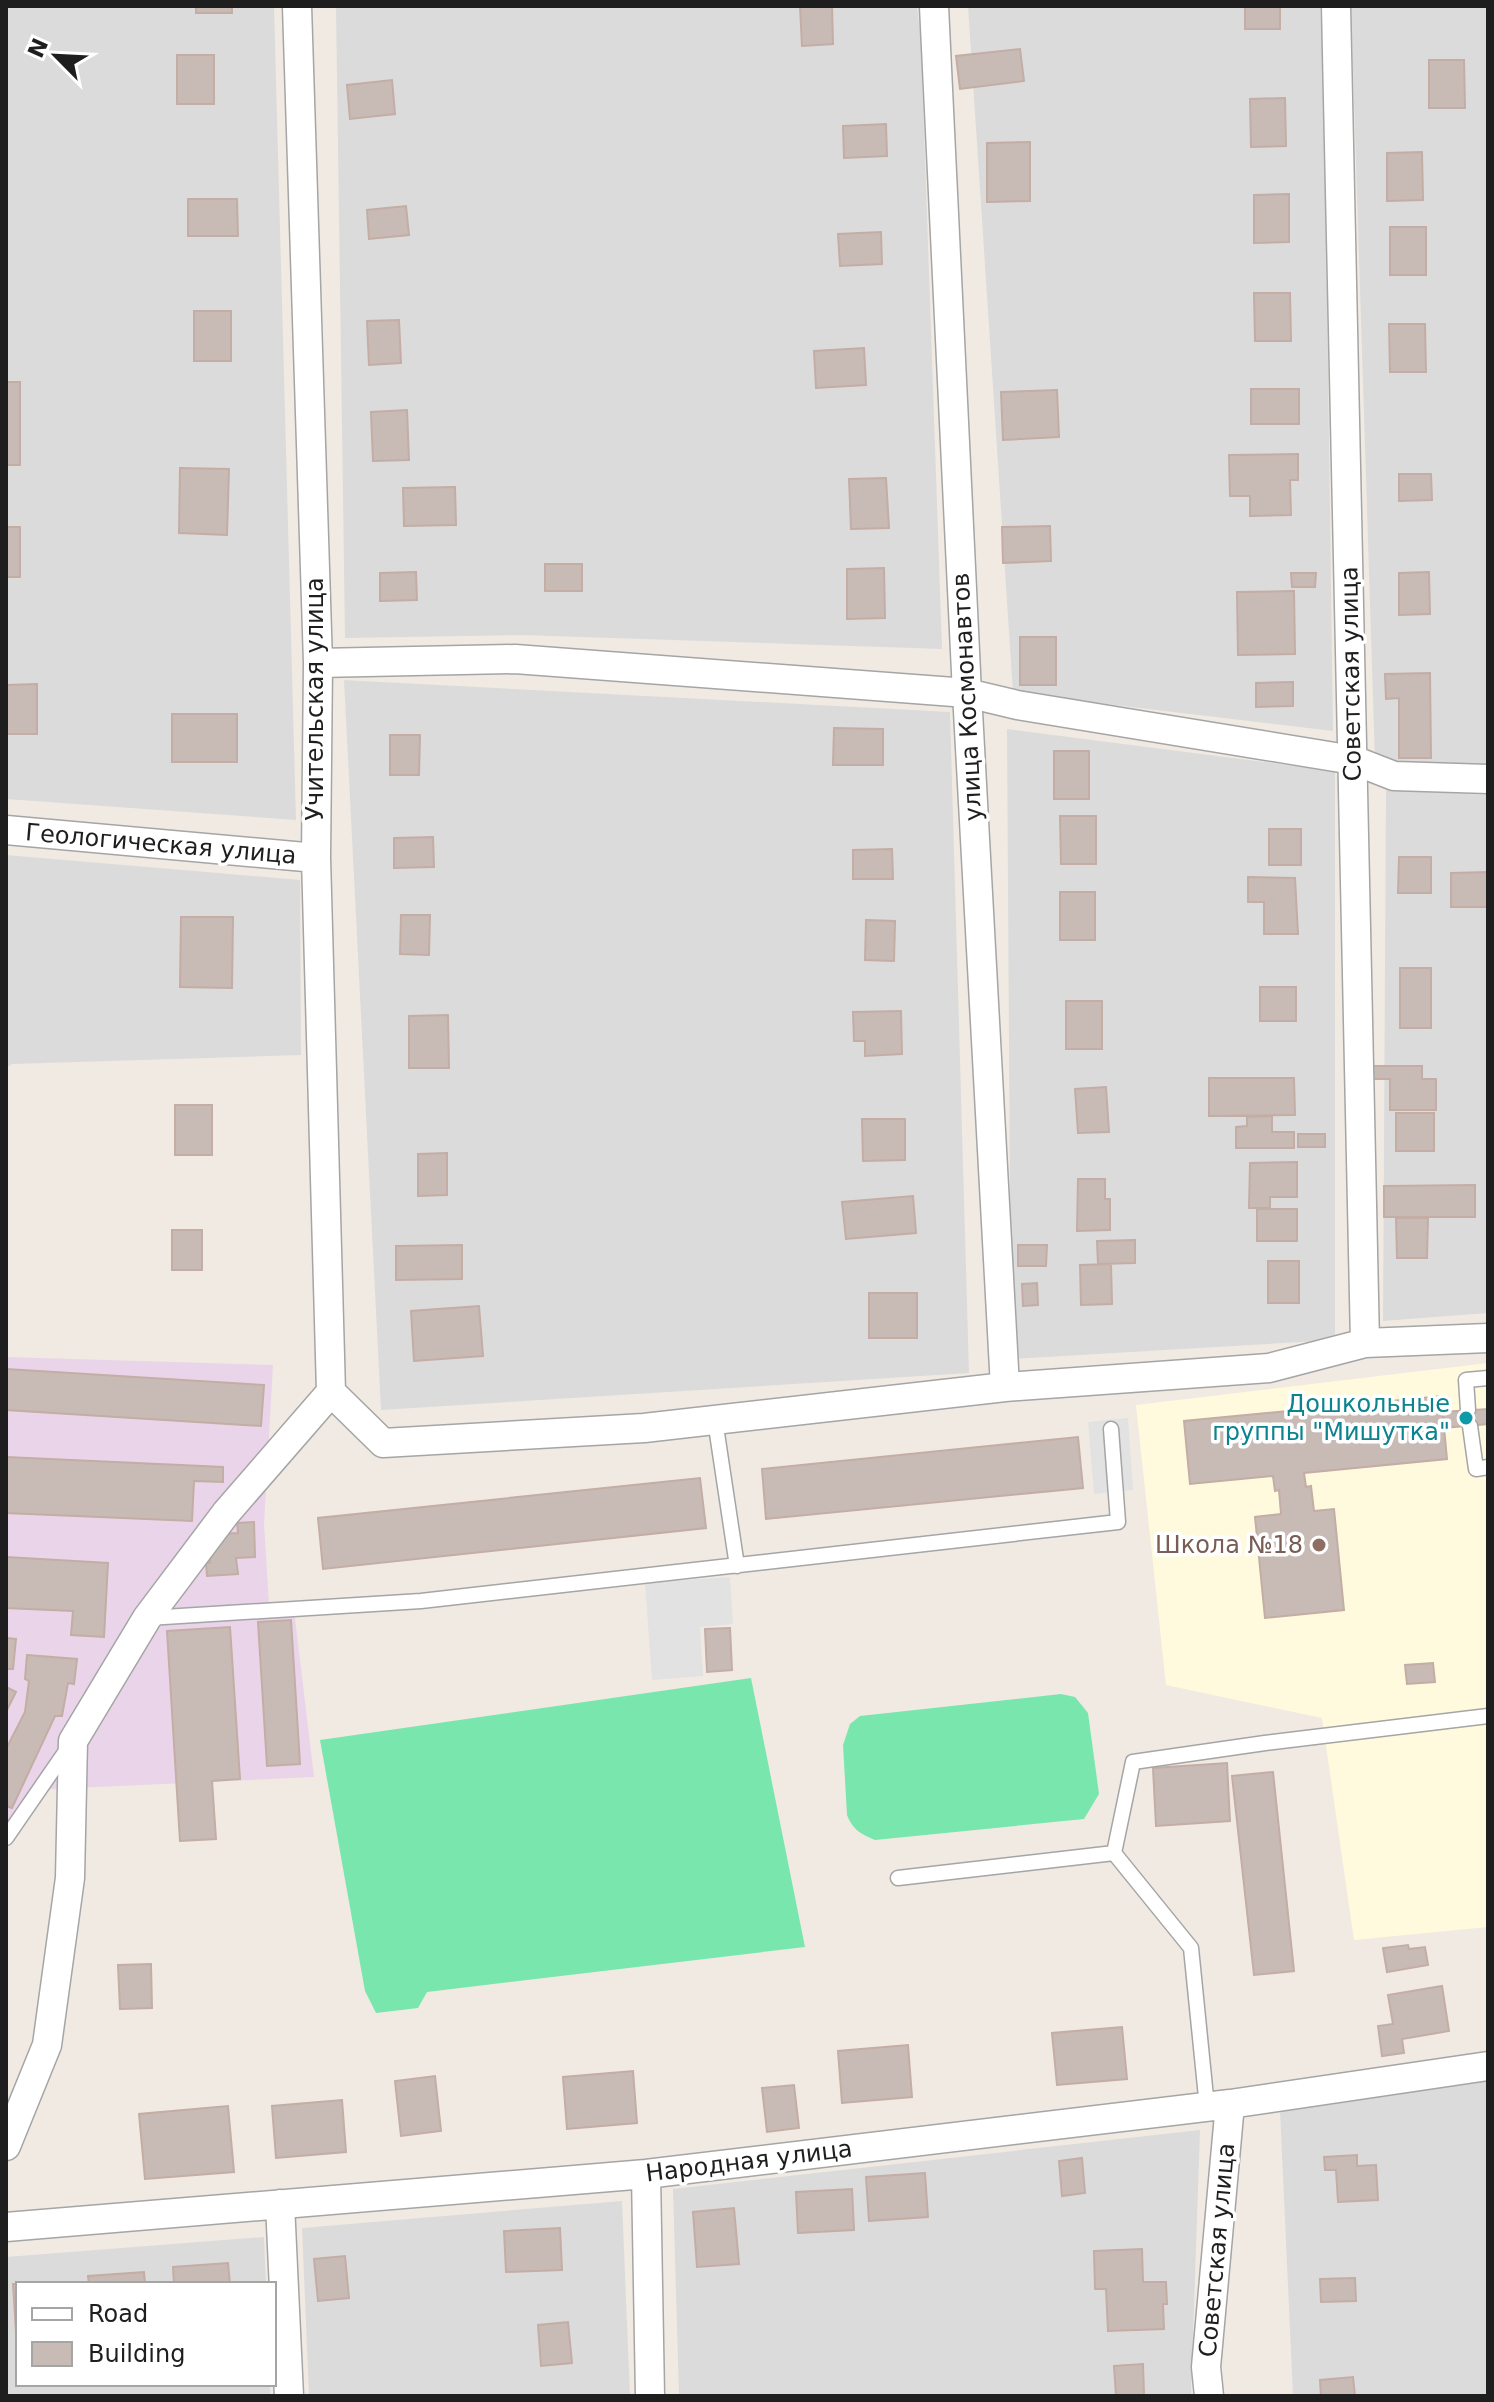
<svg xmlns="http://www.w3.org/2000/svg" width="1494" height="2402" font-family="'DejaVu Sans',sans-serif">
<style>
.residential{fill:#dcdbdb}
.industrial{fill:#ead4e9}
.education{fill:#fffadd}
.pitch{fill:#79e6ad}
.parking{fill:#e2e2e2}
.building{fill:#c8bbb6;stroke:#c3ada4;stroke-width:2}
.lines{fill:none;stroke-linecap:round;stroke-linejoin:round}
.service-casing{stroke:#a5a5a5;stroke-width:17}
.minor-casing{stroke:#a5a5a5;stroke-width:31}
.service{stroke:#fff;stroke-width:14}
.minor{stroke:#fff;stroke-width:28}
.culture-dot{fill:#0f9aa8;stroke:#fff;stroke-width:3}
.education-dot{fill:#8d6e63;stroke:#fff;stroke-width:3}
.labels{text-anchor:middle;stroke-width:7;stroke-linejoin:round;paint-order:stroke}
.street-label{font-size:24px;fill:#1e1e1e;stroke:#fff}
.culture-label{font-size:24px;fill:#0d838f;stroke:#fff;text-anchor:end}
.education-label{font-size:24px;fill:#785e54;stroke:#fff;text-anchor:end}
</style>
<rect width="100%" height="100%" fill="#f0eae3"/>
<path class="residential" d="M6 6H274L296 820 6 799Z
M336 6H917L921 40 942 649 521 635 345 638Z
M968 6H1320L1324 72 1333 731 1013 693Z
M1351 6H1488V768L1375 762Z
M344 680 950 712 969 1373 381 1410Z
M1007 729 1335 771V1340L1011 1359Z
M1386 790 1488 795V1313L1383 1321Z
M6 855 300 880 301 1055 12 1064 6 1068Z
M1488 2080V2396H1293L1280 2110Z
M1200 2130 1191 2396H679L673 2189Z
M622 2201 630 2396H309L302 2228Z
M264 2237 266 2284H18V2384H270V2396H6V2257Z"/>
<path class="industrial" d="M6 1357 273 1365 264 1524 269 1604 295 1618 314 1777 32 1790 6 1825Z"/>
<path class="education" d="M1488 1363V1927L1354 1940 1322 1718 1166 1685 1136 1405Z"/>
<path class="pitch" d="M751 1678 805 1947 427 1992 418 2008 376 2013 365 1991 320 1740Z
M1061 1694 1075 1697 1088 1713 1099 1794 1084 1819 875 1840C861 1834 853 1830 847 1815L843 1745 850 1724 860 1716Z"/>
<path class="parking" d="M1128 1418 1133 1490 1094 1494 1088 1422Z
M730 1577 733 1624 700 1627 703 1676 652 1680 645 1583Z"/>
<path class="building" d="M196 6H232V13H196Z
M800 6H832L833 44 802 46Z
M1245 6H1280V29H1245Z
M1020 49 1024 81 960 89 956 56Z
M177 55H214V104H177Z
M1429 60H1464L1465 108H1429Z
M392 80 395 114 350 119 347 85Z
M1285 98 1286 146 1251 147 1250 99Z
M886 124 887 156 844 158 843 126Z
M1030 142V201L987 202V143Z
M1422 152 1423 200 1387 201V153Z
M1289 194V242L1254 243V195Z
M188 199H237L238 236H188Z
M406 206 409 235 369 239 367 210Z
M1390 227H1426V275H1390Z
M881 232 882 264 840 266 838 234Z
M1254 293H1290L1291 341H1255Z
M194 311H231V361H194Z
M399 320 401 363 369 365 367 321Z
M1389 324H1425L1426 372H1390Z
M864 348 866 385 816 388 814 351Z
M6 382H20V465H6Z
M1251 389H1299V424H1251Z
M1057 390 1059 437 1003 440 1001 392Z
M407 410 409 460 373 461 371 412Z
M1298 454V480H1290L1291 515 1250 516V496H1230L1229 455Z
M180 468 229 469 227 535 179 533Z
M1399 474H1431L1432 500 1399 501Z
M886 478 889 528 851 529 849 479Z
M455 487 456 525 404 526 403 488Z
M1050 526 1051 561 1003 563 1002 527Z
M6 527H20V577H6Z
M545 564H582V591H545Z
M884 568 885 618 847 619V569Z
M416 572 417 600 380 601V573Z
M1429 572 1430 614 1399 615V573Z
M1291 573H1316L1315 587H1292Z
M1294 591 1295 654 1238 655 1237 592Z
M1020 637H1056V685H1020Z
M1430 673 1431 758H1399V698L1386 699 1385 674Z
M1293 682V706L1256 707V683Z
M37 684V734H6V685Z
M172 714H237V762H172Z
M834 728 883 729V765H833Z
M390 735H420L419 775H390Z
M1054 751H1089V799H1054Z
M1060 816H1096V864H1061Z
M1269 829H1301V865H1269Z
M433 837 434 867 394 868V838Z
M892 849 893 879H853V850Z
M1399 857H1431V893H1398Z
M1488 872V907H1451V873Z
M1248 877 1295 878 1298 934H1264V902H1248Z
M1060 892H1095V940H1060Z
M401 915H430L429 955 400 954Z
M181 917H233L232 988 180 987Z
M866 920 895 921 894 961 865 960Z
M1400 968H1431V1028H1400Z
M1260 987H1296V1021H1260Z
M1066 1001H1102V1049H1066Z
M901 1011 902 1054 865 1056V1041H854L853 1012Z
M448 1015 449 1068H409V1016Z
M1373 1066H1422V1079H1436V1110H1390V1079H1373Z
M1209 1078H1294L1295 1115 1209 1116Z
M1106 1087 1109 1132 1078 1133 1075 1089Z
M175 1105H212V1155H175Z
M1396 1113H1434V1151H1396Z
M1272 1116V1132H1294V1148H1236V1127L1247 1126V1117Z
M862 1119H905V1160L863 1161Z
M1298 1134H1325V1147H1298Z
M447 1153V1195L418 1196V1154Z
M1297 1162V1197H1270V1208H1249L1250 1163Z
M1078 1179H1105V1199H1110V1230L1077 1231Z
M1475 1185V1217H1384V1186Z
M913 1196 916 1233 846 1239 842 1202Z
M1257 1209H1297V1241H1257Z
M1396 1218H1428L1427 1258H1397Z
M172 1230H202V1270H172Z
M1135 1240V1263L1098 1264 1097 1241Z
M462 1245V1279L396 1280V1246Z
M1018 1245H1047L1046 1266H1018Z
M1268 1261H1299V1303H1268Z
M1111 1264 1112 1304 1081 1305 1080 1265Z
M1037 1283 1038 1305 1023 1306 1022 1284Z
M869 1293H917V1338H869Z
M479 1306 483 1356 414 1361 411 1311Z
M6 1369 264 1385 261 1426 6 1410Z
M1441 1396 1447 1459 1304 1473 1306 1487 1311 1486 1314 1511 1334 1509 1344 1610 1265 1618 1255 1517 1281 1514 1279 1490 1275 1491 1273 1476 1190 1484 1184 1421Z
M1488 1409V1424L1444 1428 1443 1412Z
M1078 1437 1083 1488 766 1519 762 1469Z
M6 1457 223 1467V1482L194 1481 192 1521 6 1513Z
M700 1478 706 1528 323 1569 318 1518Z
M254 1522 255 1557 236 1558 238 1574 207 1576 206 1563H210L209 1547 217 1534 238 1533 237 1523Z
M6 1557 108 1563 104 1637 71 1635 73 1611 6 1608Z
M291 1620 300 1764 267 1766 258 1622Z
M230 1627 240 1779 212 1781 216 1839 180 1841 167 1631Z
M730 1628 732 1670 707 1672 705 1629Z
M6 1638 16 1639 13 1669H6Z
M27 1655 77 1659 74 1684 68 1683 62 1716H55L12 1808 6 1806V1749L25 1712 29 1681 25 1679Z
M1433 1663 1435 1682 1407 1684 1405 1665Z
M6 1687 16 1692 6 1712Z
M1227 1763 1230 1821 1156 1826 1153 1768Z
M1273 1772 1294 1971 1254 1975 1232 1776Z
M1408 1945 1409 1949 1425 1947 1428 1965 1387 1972 1383 1948Z
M151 1964 152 2008 120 2009 118 1965Z
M1442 1986 1449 2031 1402 2039 1404 2053 1382 2056 1378 2026 1393 2024 1388 1995Z
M1122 2027 1127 2079 1057 2085 1052 2033Z
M908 2045 912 2097 842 2103 838 2051Z
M633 2071 637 2123 567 2129 563 2077Z
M435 2076 441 2131 401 2136 395 2081Z
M794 2085 799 2128 767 2132 762 2088Z
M342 2100 346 2152 276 2158 272 2106Z
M228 2106 234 2172 145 2179 139 2114Z
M1357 2155V2166L1376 2165 1378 2200 1338 2202 1336 2170H1325L1324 2157Z
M1082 2158 1085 2193 1062 2196 1059 2161Z
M925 2173 928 2217 869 2221 866 2177Z
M852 2189 854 2230 798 2233 796 2192Z
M734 2208 739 2264 697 2267 693 2212Z
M560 2228 562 2270 506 2272 504 2231Z
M1142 2249 1143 2282H1166L1167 2304H1163L1164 2329 1108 2331 1106 2289H1095L1094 2251Z
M345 2256 349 2298 318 2301 314 2259Z
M228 2263 230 2284H174L173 2267Z
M144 2272 145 2284H89L88 2276Z
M1355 2278 1356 2301 1321 2302 1320 2279Z
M13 2284H18V2333H16Z
M568 2322 572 2363 541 2366 538 2325Z
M1143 2364 1144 2395 1116 2396 1114 2366Z
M1353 2377 1355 2396H1321L1320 2380Z"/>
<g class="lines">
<defs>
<path id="service" d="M1468 1410 1466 1380 1488 1378
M715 1420 737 1566
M1470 1426 1476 1469 1488 1467
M148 1618 421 1601 1118 1522 1111 1429
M6 1838 68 1748
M1114 1853 1133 1762 1265 1743 1488 1716
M898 1878 1114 1853 1191 1948 1207 2107"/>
<path id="minor" d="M297 6 318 663 316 858 331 1392
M934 6 967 693 1005 1387
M1336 6 1365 1343
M318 663 515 659 967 693 1017 705 1353 760 1394 776 1488 779
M6 830 316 858
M331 1392 383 1443 644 1428 1005 1387 1269 1368 1365 1343 1488 1338
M6 2146 47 2045 70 1878 73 1741 147 1618 226 1513 331 1392
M646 2174 650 2396
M280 2204 289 2396
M6 2227 646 2174 1230 2104 1488 2066
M1209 2396 1206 2367 1230 2104"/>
</defs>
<use href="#service" class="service-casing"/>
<use href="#minor" class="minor-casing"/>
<use href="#service" class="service"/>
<use href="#minor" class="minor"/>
</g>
<circle class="culture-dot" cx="1466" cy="1418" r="8"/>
<circle class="education-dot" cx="1319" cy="1545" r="8"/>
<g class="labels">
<g class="street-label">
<text transform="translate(1351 674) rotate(-91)" y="8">Советская улица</text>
<text transform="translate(967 697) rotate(-93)" y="8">улица Космонавтов</text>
<text transform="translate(315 699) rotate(-90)" y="8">Учительская улица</text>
<text transform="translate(161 844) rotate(5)" y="8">Геологическая улица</text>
<text transform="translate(749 2161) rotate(-7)" y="8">Народная улица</text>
<text transform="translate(1217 2250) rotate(-85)" y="8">Советская улица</text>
</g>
<g class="culture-label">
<text x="1450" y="1412">Дошкольные<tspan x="1450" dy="28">группы "Мишутка"</tspan></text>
</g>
<g class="education-label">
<text x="1303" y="1553">Школа №18</text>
</g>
</g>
<rect width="1494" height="2402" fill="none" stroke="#1e1e1e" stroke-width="16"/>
<rect x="16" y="2282" width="260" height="104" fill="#ffffff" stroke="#a5a5a5" stroke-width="2"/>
<rect x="32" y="2308" width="40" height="12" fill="#ffffff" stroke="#a5a5a5" stroke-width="2"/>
<text x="88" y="2322" font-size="24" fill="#1e1e1e">Road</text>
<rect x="32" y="2342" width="40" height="24" fill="#c8bbb6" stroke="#a5a5a5" stroke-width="2"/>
<text x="88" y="2362" font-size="24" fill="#1e1e1e">Building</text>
<g transform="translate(56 56) rotate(294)" stroke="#ffffff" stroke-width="6" paint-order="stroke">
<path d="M0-6L14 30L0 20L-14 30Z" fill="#1e1e1e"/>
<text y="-12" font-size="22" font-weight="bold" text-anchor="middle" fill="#1e1e1e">N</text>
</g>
</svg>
